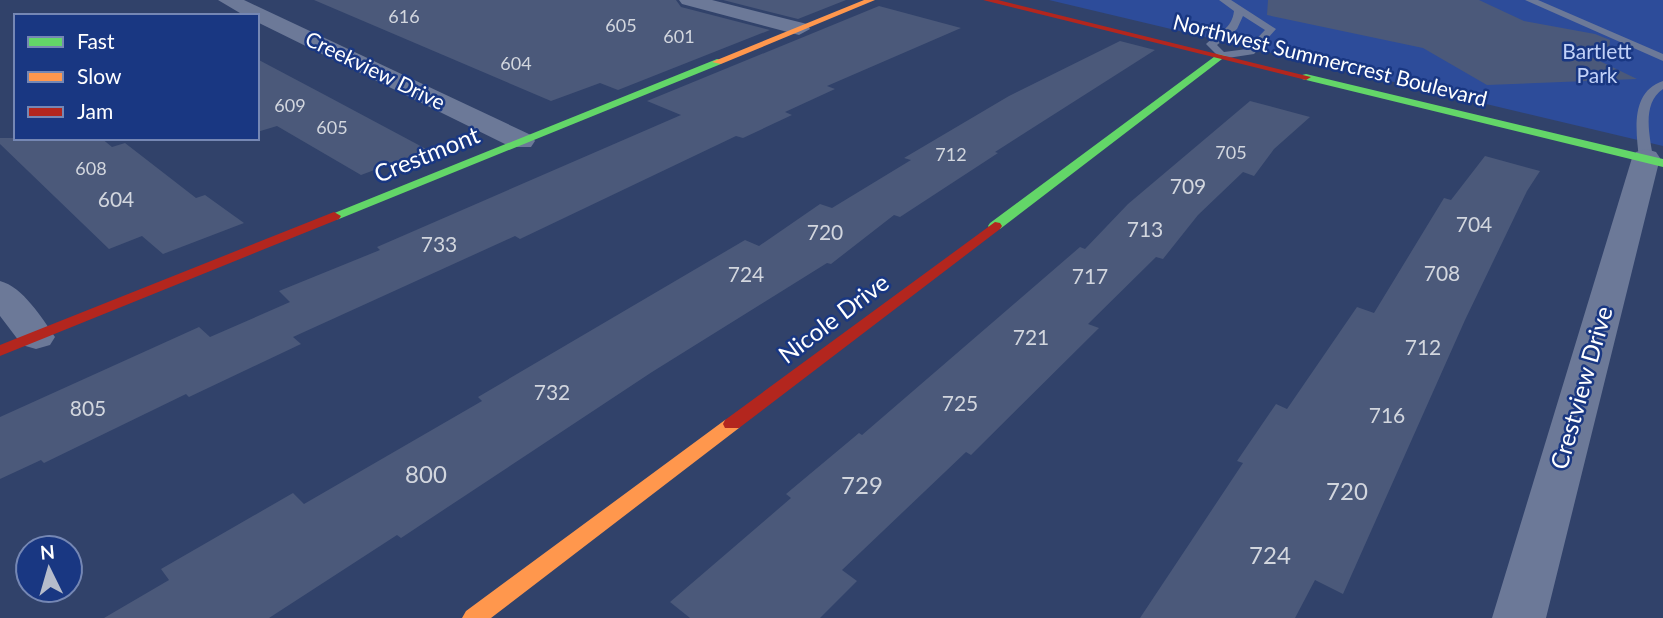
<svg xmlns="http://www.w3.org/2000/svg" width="1663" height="618" font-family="Lato,sans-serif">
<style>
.green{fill:#2d4c9a}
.building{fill:#4b597a}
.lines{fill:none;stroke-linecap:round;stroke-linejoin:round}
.lane{fill:#6c7998;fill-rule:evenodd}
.street{fill:#6c7998;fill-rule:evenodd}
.fast{fill:#63d668;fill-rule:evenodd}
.slow{fill:#ff974d;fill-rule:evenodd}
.jam{fill:#b3261e;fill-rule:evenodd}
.labels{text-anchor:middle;stroke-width:5;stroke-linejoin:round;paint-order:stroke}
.far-number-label{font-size:18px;fill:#d2d6de}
.far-park-label{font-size:21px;fill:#c2d2f8;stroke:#193782}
.far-street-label{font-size:21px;fill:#fff;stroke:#193782}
.number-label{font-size:21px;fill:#d2d6de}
.street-label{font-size:24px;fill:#fff;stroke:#193782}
.near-number-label{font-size:24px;fill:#d2d6de}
</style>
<rect width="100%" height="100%" fill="#31426a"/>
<path class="green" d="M1049 0H1663V146Z"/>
<path class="building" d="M314 0H676L681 7 770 30 618 90 600 83 551 101Z
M723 0H846L798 19Z
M1268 0H1479L1524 21 1595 34 1610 40 1609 51 1581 52 1637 79 1487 85 1423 48 1267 15Z
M879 6 961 28 827 86 835 89 785 112 792 115 743 138 736 136 520 239 515 236 293 337 301 344 189 397 186 394 44 463 41 460 0 479V417L199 327 210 337 290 302 279 291 380 250 377 247 681 115 647 101Z
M1120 41 1155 50 995 152 998 153 900 217 894 215 831 264 827 263 652 372 401 538 397 535 269 618H104L169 580 161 569 293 493 304 504 482 401 478 397 745 240 759 246 820 204 832 208 911 160 904 158 1009 96Z
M257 59 325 95 428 150 361 175 277 126 257 132Z
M1250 101 1310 117 1274 149 1254 176 1243 172 1198 215 1163 259 1156 257 1088 324 1099 328 971 455 966 452 842 570 857 581 820 618H690L670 602 791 498 786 494 859 433 862 435 1080 247 1085 249 1128 204Z
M0 138H101L112 147 125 143 196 198 205 195 244 223 163 254 142 236 109 249 0 144Z
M1485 156 1540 171 1527 191 1465 320 1343 594 1315 580 1295 618H1140L1243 463 1237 461 1276 404 1287 409 1357 307 1374 313 1444 198 1451 200Z"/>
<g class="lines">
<path class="lane" d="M1219 0H1231L1276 29 1254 54 1221 59 1206 44C1218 33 1232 29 1234 11ZM1243 16 1265 30 1247 49 1224 52 1217 45 1237 29Z
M1525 0H1538L1663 54V61Z
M1663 81V89C1641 104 1650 136 1653 158L1646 162 1639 158C1636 131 1630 92 1663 81Z"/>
<path class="street" d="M218 0H244L531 135 535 141 531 147H511L257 22V16H245Z
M679 0H712L807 24 810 29 799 35 682 4Z
M1646 149 1656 152 1660 158 1546 618H1492L1632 158 1636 152Z
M0 281C23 287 42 318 55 337L50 345 36 349 22 345 0 316Z"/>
<path class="fast" d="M1218 54 1226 56 1000 229H990L988 226 990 223Z
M717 59 721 60V64L339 219 334 220 327 216Z
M1306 74 1663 159V167L1302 79V75Z"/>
<path class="slow" d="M864 0H875L721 64 712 62Z
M732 418 739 420 741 424 739 428 491 618H462L466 611 725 420Z"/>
<path class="jam" d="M983 0H998L1311 77 1306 80Z
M334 212 341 216 339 219 0 356V345Z
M995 222 1000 223 1002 226 1000 229 739 428H725L723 424 725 420Z"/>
</g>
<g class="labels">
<g class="far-number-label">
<text x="404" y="23">616</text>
<text x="621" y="32">605</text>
<text x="679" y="43">601</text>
<text x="516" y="70">604</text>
<text x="290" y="112">609</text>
<text x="332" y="134">605</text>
<text x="1231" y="159">705</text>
<text x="951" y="161">712</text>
<text x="91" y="175">608</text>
</g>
<g class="far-park-label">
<text x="1597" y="59">Bartlett<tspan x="1597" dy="24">Park</tspan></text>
</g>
<g class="far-street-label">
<text transform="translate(1330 61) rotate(14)" y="7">Northwest Summercrest Boulevard</text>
<text transform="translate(375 71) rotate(26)" y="7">Creekview Drive</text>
</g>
<g class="number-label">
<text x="1188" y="194">709</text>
<text x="116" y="207">604</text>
<text x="1474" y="232">704</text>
<text x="1145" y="237">713</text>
<text x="825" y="240">720</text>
<text x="439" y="252">733</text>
<text x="1442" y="281">708</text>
<text x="746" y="282">724</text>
<text x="1090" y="284">717</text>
<text x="1031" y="345">721</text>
<text x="1423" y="355">712</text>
<text x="552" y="400">732</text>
<text x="960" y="411">725</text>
<text x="88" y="416">805</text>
<text x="1387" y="423">716</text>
</g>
<g class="street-label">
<text transform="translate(427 155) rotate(-22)" y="8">Crestmont</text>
<text transform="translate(834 319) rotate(-37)" y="8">Nicole Drive</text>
<text transform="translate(1582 388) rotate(-74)" y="8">Crestview Drive</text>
</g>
<g class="near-number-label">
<text x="426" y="483">800</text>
<text x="862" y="494">729</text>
<text x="1347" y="500">720</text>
<text x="1270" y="564">724</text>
</g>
</g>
<rect x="14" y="14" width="245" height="126" fill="#193782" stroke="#7587b4" stroke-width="2"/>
<rect x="28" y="37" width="35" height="10" fill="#63d668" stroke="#7587b4" stroke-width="2"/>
<text x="77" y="49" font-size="21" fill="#ffffff">Fast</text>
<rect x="28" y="72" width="35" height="10" fill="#ff974d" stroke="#7587b4" stroke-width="2"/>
<text x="77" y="84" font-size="21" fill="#ffffff">Slow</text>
<rect x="28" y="107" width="35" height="10" fill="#b3261e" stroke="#7587b4" stroke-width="2"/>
<text x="77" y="119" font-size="21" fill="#ffffff">Jam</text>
<g transform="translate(49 569) rotate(355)"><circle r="33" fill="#193782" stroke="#7587b4" stroke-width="2"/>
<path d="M0-5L12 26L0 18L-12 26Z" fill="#b7bdcb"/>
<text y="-10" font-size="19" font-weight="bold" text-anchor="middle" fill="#ffffff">N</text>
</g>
</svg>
